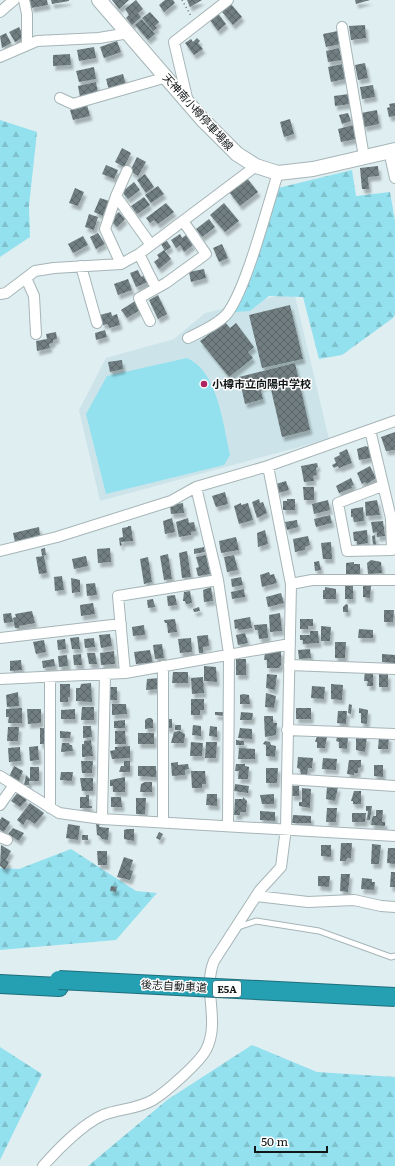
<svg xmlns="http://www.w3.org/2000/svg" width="395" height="1166" font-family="Literata,'Noto Sans JP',serif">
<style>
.built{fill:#cce4e9}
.green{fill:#93e1ef}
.forest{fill:url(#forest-firs)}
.building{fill:url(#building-cross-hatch);filter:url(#shadow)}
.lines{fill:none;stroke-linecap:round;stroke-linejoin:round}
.service-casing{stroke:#a6b5b7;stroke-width:7}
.minor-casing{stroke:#a6b5b7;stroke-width:12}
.secondary-casing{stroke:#a6b5b7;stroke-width:16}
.motorway-casing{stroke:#1e6f7c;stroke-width:20}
.path{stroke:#6e787a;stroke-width:1.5;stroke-dasharray:1 3;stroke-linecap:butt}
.service{stroke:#fff;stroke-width:5}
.minor{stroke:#fff;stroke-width:10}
.secondary{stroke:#fff;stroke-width:14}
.motorway{stroke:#259fb2;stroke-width:18}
.motorway-bridge-casing{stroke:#1e6f7c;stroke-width:20;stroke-linecap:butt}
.motorway-bridge{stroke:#259fb2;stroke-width:18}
.poi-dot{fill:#af235f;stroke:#fff;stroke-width:1.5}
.labels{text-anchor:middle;stroke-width:3;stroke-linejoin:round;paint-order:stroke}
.shield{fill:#fff;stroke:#585c5d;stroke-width:1}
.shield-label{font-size:10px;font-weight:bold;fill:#111617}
.street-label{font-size:11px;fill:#111617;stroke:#fff}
.poi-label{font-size:11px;font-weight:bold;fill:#111617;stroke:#fff;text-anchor:start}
</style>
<defs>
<pattern id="forest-firs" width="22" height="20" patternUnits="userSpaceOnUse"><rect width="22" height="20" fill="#93e1ef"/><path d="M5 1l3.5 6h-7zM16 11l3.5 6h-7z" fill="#7ec0cc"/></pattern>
<pattern id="building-cross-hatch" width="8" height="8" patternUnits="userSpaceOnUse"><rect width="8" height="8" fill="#707e81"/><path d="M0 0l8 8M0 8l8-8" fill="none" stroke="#5b6669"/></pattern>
<filter id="shadow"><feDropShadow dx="2.5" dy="4.5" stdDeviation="1" flood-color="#0004"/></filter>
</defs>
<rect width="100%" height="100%" fill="#dfeef1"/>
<path class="built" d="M294 292 329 439 100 501 79 410 106 358 174 339 205 313Z"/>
<path class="green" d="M187 358C218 371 223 425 230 455L224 465 106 494 86 414 107 376Z"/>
<path class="forest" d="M0 120 37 132 29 206 30 237 0 257Z
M352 170 356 196 390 192 395 221V315L393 318 342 355 319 359 303 297 269 296 250 311 234 312 257 260 278 188Z
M71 849 136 891 157 893 116 940 0 950V868L19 869Z
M252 1045 317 1072 395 1077V1166H88L167 1100Z
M0 1047 42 1074 0 1160Z"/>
<path class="building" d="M30 0H47L48 5 31 8Z
M51 0H69V1L52 4Z
M112 0H129L119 9Z
M136 0 143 9 138 13 141 17 132 25 126 18 129 15 125 9Z
M165 0H173L175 3 164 12 159 5Z
M187 0H202L190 7Z
M355 0H370L356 4Z
M231 4 242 17 233 25 222 12Z
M150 12 159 22 155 26 157 28 153 31 142 18Z
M217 12 226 24 218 31 209 19Z
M142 19 155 34 148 40 135 25Z
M365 25 366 38 351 40 349 26Z
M19 27 24 37 15 42 9 32Z
M338 31 341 44 326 47 323 34Z
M6 33 11 43 2 48 0 36Z
M197 38 200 41 198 43 203 49 194 55 185 43 191 39 193 42Z
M117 41 121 52 104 58 100 47Z
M94 47 96 58 79 61 77 50Z
M339 48 342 60 328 62 326 51Z
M70 54 71 65 53 66V55Z
M365 63 368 78 358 80 355 65Z
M342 64 345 79 331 82 328 67Z
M94 67 96 79 79 82 76 71Z
M123 74 126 85 109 90 106 79Z
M96 82 98 94 80 97 78 86Z
M373 85 375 97 362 99 360 87Z
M349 94 350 104 335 106 334 96Z
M395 103V116L389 117 387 108 390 107 389 104Z
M87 105 90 116 73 120 70 110Z
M377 110 379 124 364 127 361 113Z
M348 113 351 121 342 124 339 115Z
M290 119 294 134 284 137 280 122Z
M353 125 356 139 341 142 338 129Z
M122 148 131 153 124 167 115 162Z
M137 157 146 162 138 176 130 171Z
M106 165 118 170 114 179 102 174Z
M378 166 379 176 368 177 369 189H362L360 168Z
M145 174 154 187 146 193 137 180Z
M247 178 258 192 240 206 229 192Z
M134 182 140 190 128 199 122 192Z
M158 186 164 194 151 203 145 195Z
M75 188 84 192 78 206 69 203Z
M144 197 150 205 137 214 131 206Z
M100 198 109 201 103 216 94 212Z
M166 203 174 212 158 224 154 220 150 223 146 218Z
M224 203 239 221 225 232 210 215Z
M119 212 125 219 117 227 110 220Z
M89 214 98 217 94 230 85 227Z
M209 219 215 227 202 237 196 229Z
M98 233 105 244 96 249 90 237Z
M180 234 182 238 186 235 193 245 184 252 180 245 176 248 171 240Z
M83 236 88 245 73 253 68 244Z
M167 241 171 247 165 251 161 244Z
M222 244 228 258 219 262 213 248Z
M164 250 171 259 159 269 154 262 159 258 157 255Z
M204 269 206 278 191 282 189 272Z
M138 270 141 277 145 275 148 282 136 287 130 273Z
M128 279 132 290 118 295 114 284Z
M158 295 167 314 158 319 149 300Z
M135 301 140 310 127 318 121 310Z
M290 305 303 359 262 368 249 315Z
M111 312 112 316 117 314 120 325 109 328 108 324 103 325 100 315Z
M225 322 230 328 236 323 254 347 248 352 253 358 229 377 200 341Z
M105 330 107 337 96 340 95 333Z
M56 332 57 339 53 340V343L49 344 50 348 37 351 36 341 47 339 46 334Z
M122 360 123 369 110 372 108 362Z
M295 363 310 430 282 437 270 385 260 387 263 399 245 404 239 377Z
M395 432V450L386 451 381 437Z
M366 446 367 447 369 446 371 458 359 460 357 449Z
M347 449 352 463 339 468 338 466 334 468 332 465 336 463 334 458 340 455 339 453Z
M317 463 318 467 316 468 317 475 313 476 314 481 304 482 301 466Z
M370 466 376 478 367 484 365 482 362 484 357 473Z
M351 478 354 485 351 486 352 488 339 493 336 486Z
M286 481 289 490 278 493 276 484Z
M303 487H314V500H304Z
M225 492 228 504 216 507 212 496Z
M259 499 260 503 263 502 267 513 257 518 252 502Z
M287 499H295V510H283V501H287Z
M328 500 330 510 314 514 312 504Z
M377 500 380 515 366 516 365 502Z
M183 503 184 513 171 514 170 505Z
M241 503V505L248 503 253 520 239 524 234 506Z
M363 507 364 521 354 522 353 517H351V509Z
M330 515 332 523 316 527 314 519Z
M172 518 175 532 165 534 163 521Z
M188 518 189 523 194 522 196 531 191 532V535L179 537 176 522Z
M297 520 298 527 287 530 285 522Z
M383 521 385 536 377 537V532L373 533 371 522Z
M128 526H131L133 541 121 542 122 545 120 546 119 538 123 537 122 528 128 527Z
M39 527 40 535 15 542 13 533Z
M265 530 268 544 258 547 257 533Z
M367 530 368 543 357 545V541H354L353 532Z
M375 535 376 545H373L372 536Z
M308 536 310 545 305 547V550L295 552 293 539Z
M236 537 239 550 221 553 219 541Z
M331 542 332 559H323L321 543Z
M204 547 205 552 194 554V549Z
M45 548 46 555 42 556 41 549Z
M110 548 111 562 98 563 97 549Z
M187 551 191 577 182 578 179 553Z
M168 554 172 579 164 580 160 556Z
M206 555 210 574 198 576 196 568 199 567 196 557Z
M234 555 238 570 227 572 224 557Z
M44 556 47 573 39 574 36 557Z
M86 556 88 566 74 569 72 559Z
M148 557 152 582 144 584 140 559Z
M371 560 381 562 382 573 368 574 367 563Z
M319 561 321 570 315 571 314 562Z
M354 562V564H360V574H346V563Z
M269 572 270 575 274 574 277 583 262 587 260 575Z
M62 576 64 590 55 591 54 577Z
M241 577 243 585 232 587 231 579Z
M71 578 80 580V592L72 593Z
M95 583 97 595 87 596 86 584Z
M345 586H353V599H345Z
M363 586H371L370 598 363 597Z
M211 587 213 601 204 602 203 590Z
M325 587 336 589V599H323V590H325Z
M244 589 245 597 232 599 231 592Z
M190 591 192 603 186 604 185 601H183L184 592Z
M281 593 284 603 268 607 266 597Z
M175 595 177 605 168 606 167 596Z
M153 599 155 607 148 608 147 600Z
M93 603 95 614 81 616 80 605Z
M346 604 348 605V612H343V607Z
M199 607 200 611 194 612 193 609Z
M384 610H394L393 622H384Z
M32 611 35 623 19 626V628H15L13 618 16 617 15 614Z
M11 613 13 622 4 623 3 614Z
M280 613 282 631 270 632 269 615Z
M250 617 252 628 239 630 237 628 235 629 234 620Z
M175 619 177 632 168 633 167 623H165L164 620Z
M300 619H313V626H308V629H300Z
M267 624 268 638 259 639 258 630H255L254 625Z
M144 625 145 635 133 636 132 627Z
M321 626 331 627 330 641H321Z
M359 629 373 630V638H358Z
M310 631H318L319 643 303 644V640H300V635H310Z
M245 633 248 643 238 645 236 635Z
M110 634 112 646 101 648 99 635Z
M208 635 209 646 203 647V653H199L197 636Z
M79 637 80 649H72L70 638Z
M94 638 95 647 85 648 84 639Z
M191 638 192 652 180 653 178 639Z
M65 639 66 649 58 650 57 640Z
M44 640 46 652 36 654 33 642Z
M335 642H346L345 658H335Z
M162 644 164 658 155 659 153 645Z
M310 649 311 658 299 659 298 650Z
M150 650 153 664 146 665V663L136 664 134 652Z
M114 651 115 664 101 665 100 653Z
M274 651H281V665L279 668H267V660H264L265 653H273Z
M87 653H95L97 664H89Z
M81 654 82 665H74L73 655Z
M382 654 395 655V663L382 662Z
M67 655 68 666 59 667 58 656Z
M54 659 55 666 43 668 42 661Z
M236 659H246V675H236Z
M21 660 22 670 10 671V661Z
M204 666 216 667 217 682 204 681Z
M365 671H373V686H367L368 681H364Z
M173 672H188V683H172Z
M379 673 388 674V687H379Z
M267 674 277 675 275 690 266 688Z
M203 677 204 693 192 694 191 678Z
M160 678V689L146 690 147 679Z
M91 683 92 702 76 701V688H80L81 684Z
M60 684H70V697H68V702H60Z
M331 684 343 685 342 700 331 699Z
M312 686 325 687 324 699 311 698Z
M109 687H117V700H109Z
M18 692 19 706 7 707 6 695Z
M266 693 276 696 274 708 265 707Z
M243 694 249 695 250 704H240V695Z
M191 699H204V710H200V715H191Z
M112 704H126L127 714 112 715Z
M349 704 352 705 351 714 348 713Z
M82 707H94V720H81Z
M22 708V723H8L9 717H6V709Z
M296 708H311V719H296Z
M359 708 368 710 367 724 361 723V713H359Z
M27 709H41V723L28 724Z
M75 709V719H61V710Z
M338 711H347L346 724 337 723Z
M215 712H225L224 716 215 715Z
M241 712 253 713 252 720H240Z
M264 716H273V723H277L276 735 265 737Z
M148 718H151L153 720V728L145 729V720Z
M166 719H172V728H166Z
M125 720V728H114V721Z
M175 725H181V730H175Z
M193 725 201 726V736L192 735Z
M83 726H91L92 737 83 738Z
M210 726 217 727V737L209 736Z
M8 727H19L18 741H7Z
M40 728H45L44 744H40Z
M240 728 252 729V739L238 738Z
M60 731 71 732 70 738H60Z
M115 731H125L126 744H115Z
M179 731 185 734 184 743H171L174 732Z
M138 733H154V744H138Z
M356 735 360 736V738L367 737 365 752 356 750Z
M317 736 327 737 325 748H317V742H315Z
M337 737H348L347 749 339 748V742L336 741Z
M379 737H389L388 749H378Z
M91 740 93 756 82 757V744H84V741Z
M236 740 244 741V745H236Z
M265 741 270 742 271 745 276 746 275 757 266 756V745L263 744Z
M191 742 203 743 202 756H190Z
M206 742H217L216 758H205Z
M62 743H69L70 745H72L73 751 61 752Z
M38 746 39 760 30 761 29 747Z
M130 746V758L112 759 110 751 115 750V747Z
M20 747 21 761 9 762 8 748Z
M239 748 255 749V759H238Z
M298 757 313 758 312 768H308L307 775 301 774 300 769 297 768Z
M323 758 337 759 336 770 322 769Z
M349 760H361V767L358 768V773H354V775L347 774Z
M81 761H93L92 773H82Z
M124 761H130V772H119L121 766H124Z
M178 762V765L188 764 189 769 185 770V775L172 776 171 763Z
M236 764H245V766L249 767 248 779H238L239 771H235Z
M374 765H383V777L374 776Z
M14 766 23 771 19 781 9 777Z
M138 766H156V777L138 776Z
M30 767H39V781H29V785H24L26 775 30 779Z
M266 768H278L277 783H266Z
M191 771H205L206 784H202V788H192Z
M61 772H73L72 781 60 780Z
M125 777V792H113V786H110V780Z
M80 778H93V791H82Z
M145 782H152V792H140L141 784Z
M235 784 249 786 248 793 234 791Z
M292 786H299V796H291Z
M327 787H338L335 801 326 799Z
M302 788 311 789 310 808 299 806V802H302Z
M354 791H361V804H353V801H351Z
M18 792 27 800 20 807 11 801Z
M207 794H217V806L206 805Z
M274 794V804H262L260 795Z
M86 795H89V806H92V808H80V797H86Z
M111 797H121L122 807H111Z
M243 797 247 801 246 812H240V815H234L235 799H243Z
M136 798H146L145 814H136Z
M30 803 44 813 35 824 27 819 23 825 17 820Z
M366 806H372L370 820H367L368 811H366Z
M327 808H337L336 822H326Z
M376 810H383L382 822H385V826L371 825 372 819 373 816H376Z
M260 811 275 812V821L260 820Z
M352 813H366L365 822H352Z
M293 815 311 816V823H292Z
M2 817 10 822 4 832 0 830V820Z
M96 823H100L99 827 109 828 108 840 102 839 100 836 97 835Z
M68 824 80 826 78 840 66 838Z
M13 828 24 833 19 841 8 834Z
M127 829H134V841L124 839V830Z
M159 832 163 834 160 840 156 838Z
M82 835H88V840H82Z
M341 843H352L351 858H347L346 861H340Z
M372 844 381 845 379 864H371Z
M1 845 11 851 6 860 9 862 5 870 0 866Z
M321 845H331V857L321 856Z
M388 848H395V864L387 863Z
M97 851H107V865H98Z
M124 857 133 860 130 870 133 871 130 880 117 877Z
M391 872H395V887H390Z
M341 874H350L348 892 340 891Z
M318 876H330L329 887 318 886Z
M362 878 372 879V882H375L374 890 361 889Z
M111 886 117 887 116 892 110 891Z"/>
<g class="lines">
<defs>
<path id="service" d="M238 927 256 921 319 931 391 957 395 956"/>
<path id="minor" d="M24 0 27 14V45
M0 12 14 0
M342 27 364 157
M0 57 37 41 99 38 129 33
M60 98 73 104 167 77
M188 102 174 42 228 0
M389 151 395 178
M116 196 151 245
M139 254 156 288
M121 264 105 229 116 196 127 171
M81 266 97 323
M26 278 34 296 36 334
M0 294 6 293 35 271 54 268 121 264 139 254 256 166
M150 321 139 298 166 283 206 254 183 221
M188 338C200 332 215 326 225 316 245 295 268 204 278 173
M370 430 391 518 392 550 347 551 338 503 382 486
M196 487 218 580 229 654 228 825
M0 551 57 537 171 501 196 487 268 466 395 421
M291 584 312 580H395
M0 638 121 624
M289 665 395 669
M125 673 118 596 218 580
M0 679 125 673 290 644
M287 730 395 734
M0 776 59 813 102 819 395 836
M287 779 395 786
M0 805 14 785
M50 808V677
M102 819 105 675
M163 822V666
M0 837 7 840
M256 896 308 902 354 900 381 906 395 907
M43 1166C58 1149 83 1124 103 1115 119 1109 138 1109 153 1100 166 1092 199 1063 206 1050 221 1021 202 990 214 961L260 890 281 867 286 828 291 584 268 466"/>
<path id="secondary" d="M99 0 202 119 237 154 256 166 278 173 313 169 395 150"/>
<path id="motorway" d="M0 984 59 987"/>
</defs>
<use href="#service" class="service-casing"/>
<use href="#minor" class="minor-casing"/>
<use href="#secondary" class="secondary-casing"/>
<use href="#motorway" class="motorway-casing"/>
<path class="path" d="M182 0 191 16"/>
<use href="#service" class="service"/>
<use href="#minor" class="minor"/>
<use href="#secondary" class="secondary"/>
<use href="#motorway" class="motorway"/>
<defs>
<path id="motorway-bridge" d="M59 980 395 997"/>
</defs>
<use href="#motorway-bridge" class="motorway-bridge-casing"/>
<use href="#motorway-bridge" class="motorway-bridge"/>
</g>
<circle class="poi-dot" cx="204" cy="384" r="4"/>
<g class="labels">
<rect class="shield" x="213" y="981" width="28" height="16" rx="3"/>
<g class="shield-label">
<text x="227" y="993">E5A</text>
</g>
<g class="street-label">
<text transform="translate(198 112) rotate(48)" y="4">天神南小樽停車場線</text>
<text transform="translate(174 986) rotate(3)" y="4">後志自動車道</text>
</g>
<g class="poi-label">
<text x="212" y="388">小樽市立向陽中学校</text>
</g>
</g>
<path d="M255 1146v6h72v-6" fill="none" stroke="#111617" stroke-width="2"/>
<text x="261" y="1146" font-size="12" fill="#111617" stroke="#ffffff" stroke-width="3" paint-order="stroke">50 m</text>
</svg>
